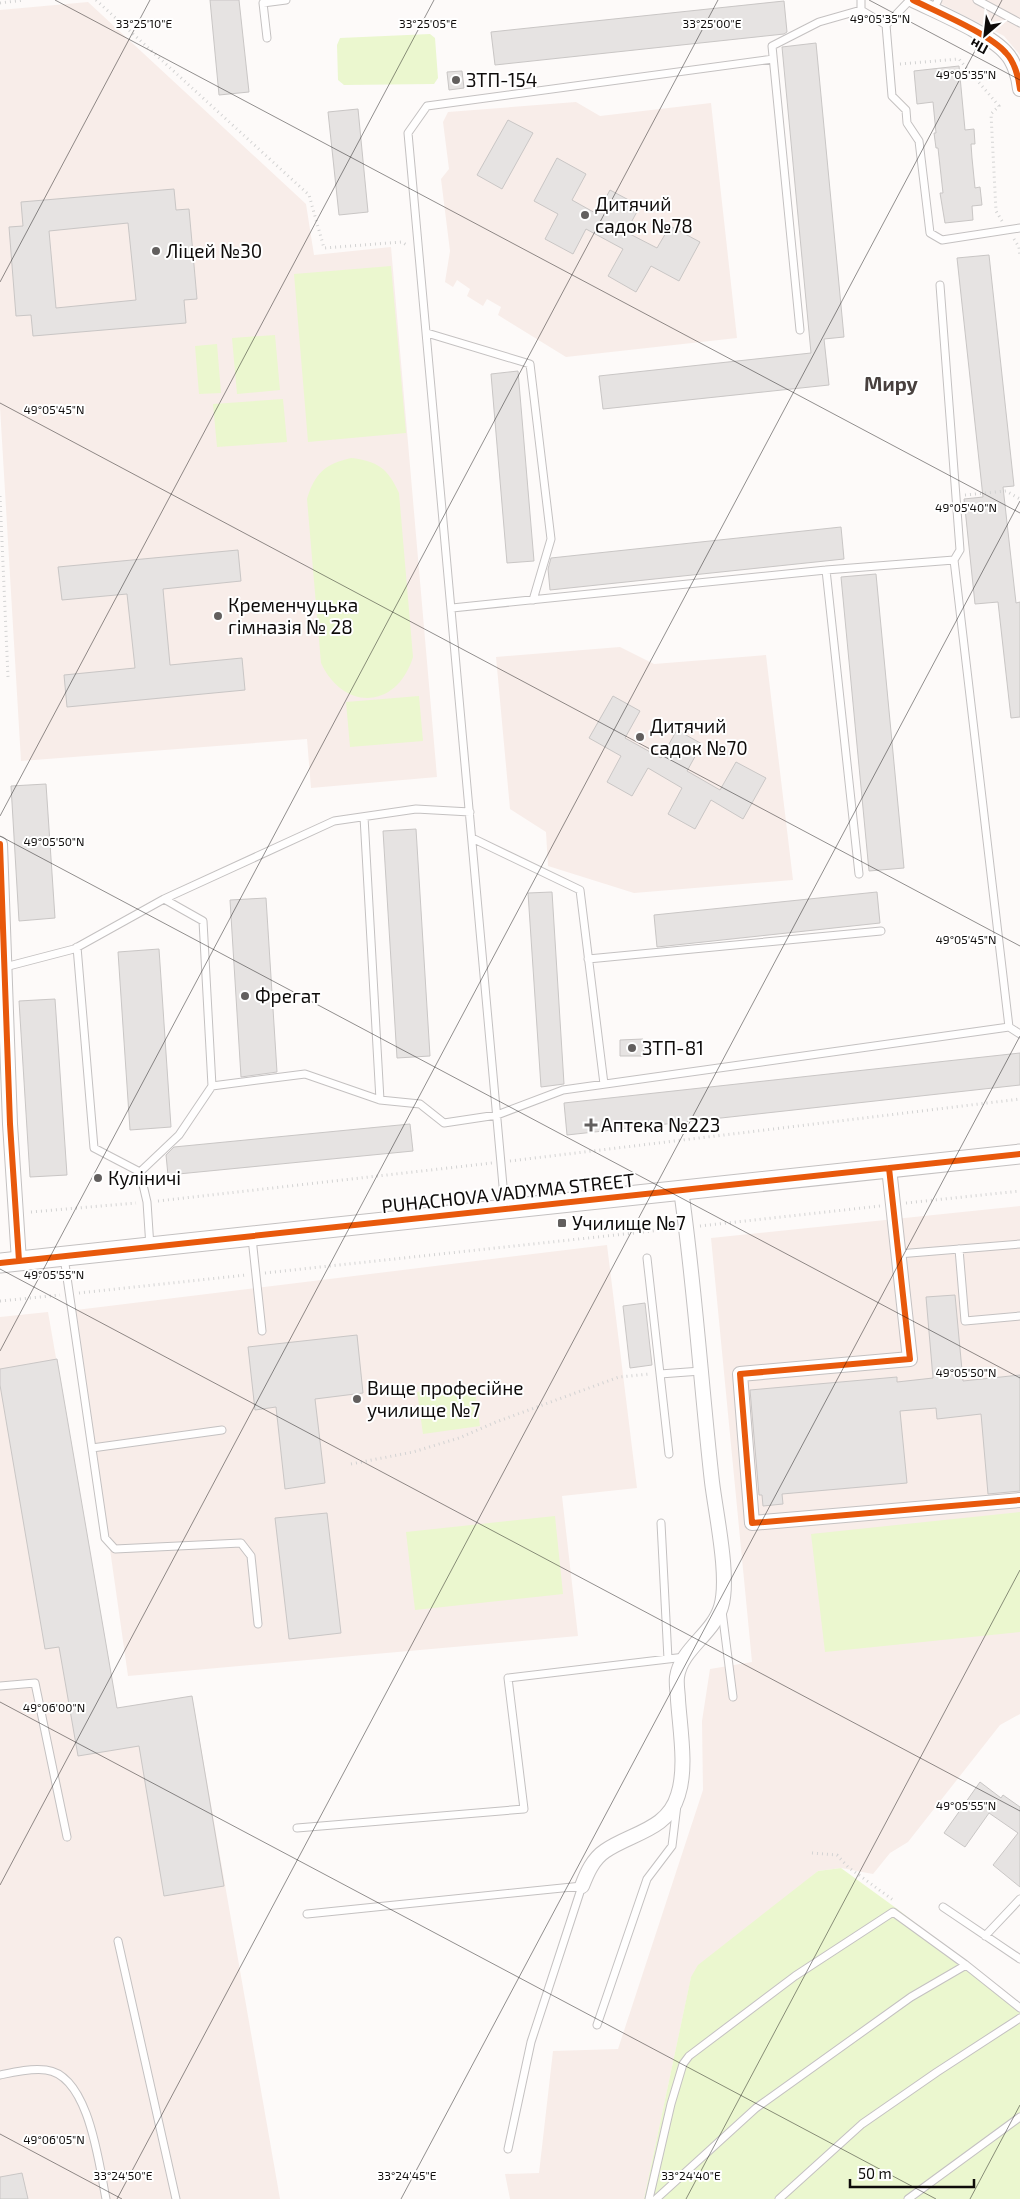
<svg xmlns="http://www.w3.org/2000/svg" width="1020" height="2199" font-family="'Exo 2',sans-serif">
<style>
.built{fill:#f8ede9}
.green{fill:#ebf7cf}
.building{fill:#e6e3e2;stroke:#c9c6c5;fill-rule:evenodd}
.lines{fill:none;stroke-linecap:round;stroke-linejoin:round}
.lane-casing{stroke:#c4c1c1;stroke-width:9}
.street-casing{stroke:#c4c1c1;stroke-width:16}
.secondary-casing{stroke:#c4c1c1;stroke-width:21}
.path{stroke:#d3d3d3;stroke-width:3;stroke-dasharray:1 4;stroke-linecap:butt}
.lane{stroke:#fffefe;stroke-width:7}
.street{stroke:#fffefe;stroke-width:14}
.secondary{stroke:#fffefe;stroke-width:19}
.cycleway-casing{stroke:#fff;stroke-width:9}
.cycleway{stroke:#e8590c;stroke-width:6}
.ticks{fill:none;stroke:#0e0b0a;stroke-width:1;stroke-opacity:0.45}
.poi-dot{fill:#625f5e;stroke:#fff;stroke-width:2}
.labels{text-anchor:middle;stroke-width:4;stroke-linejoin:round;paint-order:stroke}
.poi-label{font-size:19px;fill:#0e0b0a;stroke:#fff;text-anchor:start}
.street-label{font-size:19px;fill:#0e0b0a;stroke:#fff}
.neighbourhood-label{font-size:20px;font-weight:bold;fill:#48403e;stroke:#fff}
.ticks-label{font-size:12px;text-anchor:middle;fill:#0e0b0a;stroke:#fff;stroke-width:4;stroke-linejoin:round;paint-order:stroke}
</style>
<rect width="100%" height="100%" fill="#fdfaf9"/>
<path class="built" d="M934 0H1020V55L1004 36Z
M88 2 306 204 314 255 391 247 437 777 311 788 307 739 21 761 0 407V10Z
M576 102 600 116 711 103 737 338 566 357 498 315 501 307 487 299 483 306 467 296 470 289 457 280 453 287 445 282 450 251 441 179 449 169 443 122 448 112Z
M620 647 654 664 766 655 793 880 634 893 548 866 546 832 510 809 496 657Z
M1020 1206V1714L1000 1725 908 1842 890 1853 873 1874 841 1868 818 1871 691 1978 644 2199H510L505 2174 539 2173 553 2051 618 2049 703 1790 702 1721 710 1669 752 1662 711 1238Z
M607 1245 637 1488 562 1496 578 1636 128 1676 76 1310Z
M48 1312 117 1708 192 1696 280 2199H0V1317Z"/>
<path class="green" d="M430 34 435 38 438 78 434 84 344 85 338 80 337 45 340 38Z
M391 266 406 433 308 442 294 274Z
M275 335 280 390 237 394 232 338Z
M217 344 221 393 199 394 195 346Z
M283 399 287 442 217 447 213 404Z
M351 458C377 461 388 468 399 493L413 657C397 709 344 712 321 663L307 499C315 473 325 464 351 458Z
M419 696 423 741 350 747 346 702Z
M474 1384 480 1426 423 1434 417 1392Z
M1020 1512V1632L825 1652 811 1534Z
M555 1516 563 1594 415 1610 406 1532Z
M841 1868 896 1908 1020 2004V2199H644L691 1977 698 1965 818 1871Z"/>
<path class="building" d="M210 0H239L249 92 219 95Z
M784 1 787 32 784 34 495 65 491 32Z
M816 43 844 337 824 339 829 385 603 409 599 376 811 353 782 47Z
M959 66 965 130 974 129 975 144H971L972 158 975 188 980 187 982 205 972 206 973 220 945 223 940 193H943L938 148H936L934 133H936L933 102 917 104 914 71Z
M462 71 464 88 449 90 447 72Z
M358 109 368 212 339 215 328 112Z
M508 120 533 133 502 189 477 175Z
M557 158 586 174 572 200 597 214 610 190 640 206 626 232 657 248 670 226 700 242 679 281 651 266 636 292 608 276 623 249 586 229 573 254 545 239 558 214 534 201Z
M174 189 176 210 189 209 197 299 184 300 186 323 33 336 31 315 16 316 9 227 23 226 21 202ZM128 223 136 300 56 308 49 231Z
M989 255 1014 486 1003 487 1016 603 1020 602V717L1011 718 998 602 975 604 964 499 983 497 957 258Z
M518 371 534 561 507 563 491 374Z
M841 527 844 559 550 590 548 569 551 558Z
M238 550 241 581 163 589 170 665 242 658 245 690 67 707 64 675 135 668 127 594 62 600 58 567Z
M876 574 904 868 869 871 841 577Z
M613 696 640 711 625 738 661 758 677 730 702 744 687 771 720 790 736 762 766 778 743 819 711 800 695 829 668 814 682 788 648 768 632 796 607 782 621 756 589 738Z
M46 784 55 918 19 921 11 786Z
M416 829 430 1056 397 1058 383 831Z
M552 892 564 1084 541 1087 528 893Z
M877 892 880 923 657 947 654 915Z
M266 898 277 1072 241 1077 230 900Z
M159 949 171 1127 130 1130 118 952Z
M55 999 67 1175 30 1177 19 1001Z
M643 1039 644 1056H620V1040Z
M1020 1053V1085L567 1135 564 1103Z
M410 1124 413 1151 168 1175 166 1155 174 1147Z
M955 1295 963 1381 1020 1375V1491L988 1494 981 1414 937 1419 936 1408 900 1411 907 1483 782 1494 783 1504 763 1506 762 1495H759L750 1390 897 1377V1382L933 1378 926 1297Z
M645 1303 652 1365 630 1368 623 1306Z
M357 1335 363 1393 315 1399 325 1483 285 1489 276 1407 255 1410 248 1347Z
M57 1359 117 1708 192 1696 224 1886 164 1896 139 1746 78 1756 59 1647 45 1649 0 1385V1369Z
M327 1513 341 1633 289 1639 275 1518Z
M980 1782 1001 1798 1003 1795 1020 1807V1887L993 1865 1018 1833 989 1813 965 1847 944 1833Z
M22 2173 28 2199H0V2177Z"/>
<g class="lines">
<defs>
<path id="lane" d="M977 0 1020 23
M861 10 886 25 892 96 906 110 907 123 919 141 930 233 942 240 1020 228
M933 10 938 0
M886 25 910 0
M267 38 263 3 286 0
M940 285 960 550 954 560 1009 1027 1020 1034
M800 330 772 46 819 22 861 10V0
M427 333 530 364 551 539 533 600
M826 570 859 874
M452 608 826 570 954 560
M364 817 380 1100 420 1104 444 1123 497 1115 563 1090 1009 1027
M472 838 580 890 604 1084
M164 899 334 821 416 809 470 812
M77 947 94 1148 140 1172 147 1202 150 1247
M588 959 881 931
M5 967 74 949 164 899 203 921 212 1086
M140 1172 179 1135 212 1086 305 1074 380 1100
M505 1208 408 133 427 106 773 59
M252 1238 262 1331
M959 1249 965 1321 1020 1316
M898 1254 1020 1244
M64 1257 105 1538 115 1549 241 1543 251 1556 258 1624
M647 1258 669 1454
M660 1374 701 1371
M92 1448 222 1430
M661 1523 668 1659
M722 1611 733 1697
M0 1686 35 1683 67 1837
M297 1828 524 1809 508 1678 685 1657
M943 1907 1020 1959
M307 1914 582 1886 531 2042 508 2149
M985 1936 1020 1899
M118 1941 176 2199
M597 2025 647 1879 672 1846 677 1805
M0 2075C14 2072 31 2068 46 2070 89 2075 99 2164 106 2199
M649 2199 671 2104 683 2064 689 2056 795 1976 893 1912 966 1965 1020 2008
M656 2199 756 2108 911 1997 966 1965
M779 2199 862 2124 937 2072 1020 2018
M908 2199 1020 2117"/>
<path id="street" d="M913 0C937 12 990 34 1006 53 1014 61 1019 78 1020 89
M0 844 10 1124 19 1261
M889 1168 910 1359 740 1374 752 1523 1020 1500
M582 1886C587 1873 593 1859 605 1851 631 1833 668 1830 678 1795 687 1768 680 1729 678 1700 678 1693 676 1685 677 1677 681 1649 713 1634 721 1607 730 1578 716 1515 712 1482 701 1385 695 1287 681 1190"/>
<path id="secondary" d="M0 1263 1020 1154"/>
</defs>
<use href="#lane" class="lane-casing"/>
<use href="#street" class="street-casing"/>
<use href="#secondary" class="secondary-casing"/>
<path class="path" d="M96 0 309 195 324 248 402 242 408 246
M0 3 24 0
M900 64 959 59 999 106 991 114 996 211 1002 221
M1014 239 1019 247 1020 257
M965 495 1006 491 1020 499
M0 496 8 677
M510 1161 1020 1099
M158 1201 492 1163
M906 1203 1020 1191
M31 1212 136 1203
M700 1226 880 1206
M265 1273 671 1229
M79 1293 246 1275
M0 1301 60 1295
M351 1464 413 1452 459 1438 496 1422 619 1377 649 1374
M812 1853 837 1855 848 1867 893 1900"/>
<use href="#lane" class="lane"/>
<use href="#street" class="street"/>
<use href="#secondary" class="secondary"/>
<defs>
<path id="cycleway" d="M913 0C937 12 990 34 1006 53 1014 61 1019 78 1020 89
M0 844 10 1124 19 1261
M889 1168 910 1359 740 1374 752 1523 1020 1500
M0 1263 1020 1154"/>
</defs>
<use href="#cycleway" class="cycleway-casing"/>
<use href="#cycleway" class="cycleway"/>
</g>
<path class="ticks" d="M55 0 1020 513M869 0 1020 80M0 282 150 0M0 403 1020 946M0 816 434 0M0 836 1020 1378M0 1269 1020 1811M0 1351 718 0M0 1702 936 2199M0 1885 1002 0M0 2134 122 2199M117 2199 1020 501M401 2199 1020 1036M686 2199 1020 1570M970 2199 1020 2105"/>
<g class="poi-dot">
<circle cx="456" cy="80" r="5"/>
<circle cx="585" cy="215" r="5"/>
<circle cx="156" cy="251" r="5"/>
<circle cx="218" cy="616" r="5"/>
<circle cx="640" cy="737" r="5"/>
<circle cx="245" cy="996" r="5"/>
<circle cx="632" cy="1048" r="5"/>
<path d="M588.5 1117.5h5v5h5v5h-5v5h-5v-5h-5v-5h5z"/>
<circle cx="98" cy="1178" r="5"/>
<rect x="557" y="1218" width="10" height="10" rx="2.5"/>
<circle cx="357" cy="1399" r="5"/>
</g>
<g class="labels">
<g class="poi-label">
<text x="466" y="87">ЗТП-154</text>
<text x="595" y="211">Дитячий<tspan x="595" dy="22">садок №78</tspan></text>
<text x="166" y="258">Ліцей №30</text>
<text x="228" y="612">Кременчуцька<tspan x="228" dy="22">гімназія № 28</tspan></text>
<text x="650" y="733">Дитячий<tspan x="650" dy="22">садок №70</tspan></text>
<text x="255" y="1003">Фрегат</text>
<text x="642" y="1055">ЗТП-81</text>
<text x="601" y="1132">Аптека №223</text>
<text x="108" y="1185">Куліничі</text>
<text x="572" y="1230">Училище №7</text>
<text x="367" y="1395">Вище професійне<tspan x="367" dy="22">училище №7</tspan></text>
</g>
<g class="street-label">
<text transform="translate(508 1193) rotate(-6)" y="7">PUHACHOVA VADYMA STREET</text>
</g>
<g class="neighbourhood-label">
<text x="891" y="391">Миру</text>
</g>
</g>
<g class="ticks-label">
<text x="880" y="23">49°05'35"N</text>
<text x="144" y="28">33°25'10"E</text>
<text x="428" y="28">33°25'05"E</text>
<text x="712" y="28">33°25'00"E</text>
<text x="966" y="79">49°05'35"N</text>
<text x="54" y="414">49°05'45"N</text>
<text x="966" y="512">49°05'40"N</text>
<text x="54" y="846">49°05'50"N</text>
<text x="966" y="944">49°05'45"N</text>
<text x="54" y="1279">49°05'55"N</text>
<text x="966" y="1377">49°05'50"N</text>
<text x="54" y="1712">49°06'00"N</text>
<text x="966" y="1810">49°05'55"N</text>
<text x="54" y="2144">49°06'05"N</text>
<text x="123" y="2180">33°24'50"E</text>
<text x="407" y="2180">33°24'45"E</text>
<text x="691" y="2180">33°24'40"E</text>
</g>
<g transform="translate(985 35) rotate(208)" stroke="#ffffff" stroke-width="4" paint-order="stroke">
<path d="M0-4L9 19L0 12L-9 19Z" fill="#0e0b0a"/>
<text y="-8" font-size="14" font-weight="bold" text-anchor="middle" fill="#0e0b0a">Пн</text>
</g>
<path d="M850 2179v8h124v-8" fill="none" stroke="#0e0b0a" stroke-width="2.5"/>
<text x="858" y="2179" font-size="15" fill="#0e0b0a" stroke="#ffffff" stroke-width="4" paint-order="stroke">50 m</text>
</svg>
